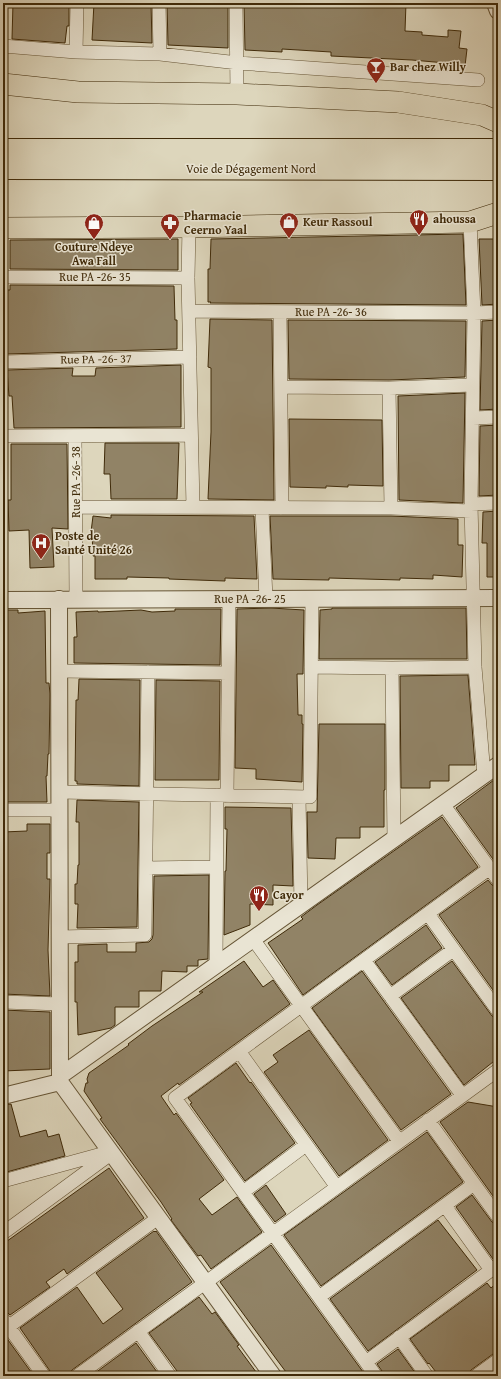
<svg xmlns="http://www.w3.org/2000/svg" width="501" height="1379" font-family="'Gentium Book Plus',serif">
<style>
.building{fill:#918366;stroke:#3f2a09}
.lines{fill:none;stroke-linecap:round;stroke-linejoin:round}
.minor-casing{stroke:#665536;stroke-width:14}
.tertiary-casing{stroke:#665536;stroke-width:18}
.primary-casing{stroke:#3f2a09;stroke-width:22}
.trunk-casing{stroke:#3f2a09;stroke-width:24}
.minor{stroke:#e9e4d3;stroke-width:13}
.tertiary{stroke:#e9e4d3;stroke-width:16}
.primary{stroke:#ddd6bc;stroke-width:21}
.trunk{stroke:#ddd6bc;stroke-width:22}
.labels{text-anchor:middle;stroke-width:3;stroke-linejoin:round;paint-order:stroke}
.poi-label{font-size:12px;font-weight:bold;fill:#3f2a09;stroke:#e9e4d3;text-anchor:start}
.street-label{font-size:12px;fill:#3f2a09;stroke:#e9e4d3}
</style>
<rect width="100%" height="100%" fill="#ddd6bc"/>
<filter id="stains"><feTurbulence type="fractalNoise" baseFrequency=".005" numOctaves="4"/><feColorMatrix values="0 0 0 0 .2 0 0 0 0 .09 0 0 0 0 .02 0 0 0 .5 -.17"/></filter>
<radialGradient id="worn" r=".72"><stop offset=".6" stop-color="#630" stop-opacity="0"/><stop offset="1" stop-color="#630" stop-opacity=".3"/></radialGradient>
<path class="building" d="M13 3H69V26H67L65 43 12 39Z
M94 3H151L152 43 92 40Z
M167 3H228V48L168 45Z
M244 3H406L405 31 422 32V35L448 37V30L461 31 459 48 467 49 465 66 446 64V63L412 60 331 56V52L282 49V52L245 50Z
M463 234 466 305 210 303 211 302H208V269H210L211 239Z
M178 239V270L10 269V240Z
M479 239H498V304L482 305Z
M10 285 174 286 175 320H177V349L6 354 5 353 7 290H10Z
M210 319 272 320 274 500 208 499 211 432V368L208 367Z
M288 320 466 321 465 377 389 380 289 379Z
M498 320V409L480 410 482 321Z
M181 365V427L14 428 12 396H9L7 370 73 368 72 376H95L96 368Z
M465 393 463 503 399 500 398 396Z
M289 419 382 420 383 486 348 485V487L326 486V488L290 487Z
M498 425V495L479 496 480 426Z
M105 443H179L177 499H111L110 474H104Z
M11 444H67L68 529 52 528 54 567 30 568 29 530 9 531 8 500H11Z
M498 511V577H487V543H482L483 512Z
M111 515 254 516 257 579 225 578V581L169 579V578L127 577V579H95V556H93L92 532H91L93 516 111 518Z
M270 516H391L458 519V545H463L462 577 433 575V579L400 578V580L329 578V580L273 579Z
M271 608 304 610 303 674H297L298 715H302V724H303L302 782 256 779V769L235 768 237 609Z
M332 608H466L467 659H319L320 610 332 609Z
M175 609H221L220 665 74 663V637H77L76 612 98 611V612L141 610 152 612 175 611Z
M3 610H18V613L45 611 46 683H49L50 694 49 754H48L47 776H46L47 802H3Z
M468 675 475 765H449V781H430V788H401L400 676Z
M79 679 140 680 139 786 77 784V781H75L76 700H78Z
M156 680 220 681 219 780H155Z
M319 724H385V790H384V827H360V838H336L335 859 308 858 307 812H317Z
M498 777V866L456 808Z
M77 800 139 802 137 927 77 928 78 904H75V884H77L78 865H79V822H76Z
M225 807 291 808 293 886 273 885V905L250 904V925L224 935 225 871H226L227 829H225Z
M442 817 478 867 303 995 268 943 303 919 301 917 317 905Z
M27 824H50V853H47V879H50L48 950 50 996 3 994V832L27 831Z
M209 875 208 959 198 960V966H187V972L162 971 161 991H139V1007H115V1025L111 1028 78 1035 77 1002H75V962H78V945L107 944V952H136V943L149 942 152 939 153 935 154 876Z
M488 880 492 885 498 888V997L439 915Z
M426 925 442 948 392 985 375 962Z
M244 961 263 987 273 980 290 1004 179 1085 178 1083 161 1096 174 1115 176 1113 224 1180 199 1199 212 1215 237 1197 262 1232 211 1269 201 1255 198 1256 171 1220 172 1219 161 1202 100 1119 102 1118 84 1091 86 1083H88L87 1079 89 1073 129 1045 128 1044 152 1026 203 992H199Z
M452 961 492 1016 498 1019V1058L464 1085 401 998Z
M362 971 451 1094 401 1130 312 1008Z
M3 1010 50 1012V1069L3 1071Z
M309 1030 388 1140 339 1176 264 1072 278 1062 273 1055Z
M236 1063 250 1083 251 1082 295 1143 245 1181 190 1104 192 1103 188 1098Z
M468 1102 498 1107V1203L440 1122Z
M11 1104 20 1137 46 1130 48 1137 59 1134 65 1156 3 1173V1105Z
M427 1132 463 1182 321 1286 284 1235Z
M109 1168 144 1218 67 1274 64 1269 46 1282 50 1287 10 1315 7 1312 3 1311V1244Z
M266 1185 286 1214 275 1222 254 1194Z
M472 1195 492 1222 498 1225V1257L493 1259 456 1207Z
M438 1220 477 1270 368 1351 330 1299Z
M154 1231 155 1232 156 1231 192 1282 72 1370 69 1376H52L50 1371 20 1328 77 1287 103 1324 123 1309 96 1273Z
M271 1245 366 1376H289L277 1360 220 1282Z
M498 1282V1352L493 1354 471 1370 468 1376H439L429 1363 428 1364 410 1339 487 1283 491 1288Z
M199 1297 212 1314 215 1312 239 1345 237 1346 259 1376H178L177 1371 149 1333Z
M3 1333 34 1376H3Z
M136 1343 160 1376H91Z
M398 1349 416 1374 413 1376H384L382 1371 377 1364Z"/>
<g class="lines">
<defs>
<path id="minor" d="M159 3 160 54
M236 3 237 94
M3 46 76 52 160 54 238 63 478 80
M76 52 77 3
M470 222 474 313 471 504 475 667 484 775
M189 227 188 278 193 507
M3 277 188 278
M189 311 474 313 498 312
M280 312 282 508
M3 362 190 357
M281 387 389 388 473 385
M389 388 391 508
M473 418 498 417
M3 436 191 435
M75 436 76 599
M471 504 498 503
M76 507 391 508 471 511
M262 508 266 599
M311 667 392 668
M59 671 228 673
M60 792 310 797 312 598
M227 796 229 599
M299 797 301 905
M443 804 498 880
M3 810H60
M394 839 392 668 475 667
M146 868 216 867
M428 914 498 1011
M60 937 145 935 148 672
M253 939 399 1141
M364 960 462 1095
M216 966 217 795
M390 996 453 950
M3 1002 60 1004
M239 1051 336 1186
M428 1120 498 1217
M3 1181 109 1152
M243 1192 306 1145
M445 1206 491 1270
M3 1233 112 1153
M319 1297 474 1184
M3 1319 44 1376
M8 1327 158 1218
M138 1331 170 1376
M399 1337 427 1376
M366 1362 498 1265
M77 1376 498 1070
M376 1376 175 1098 490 868
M476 1376 498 1360"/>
<path id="tertiary" d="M495 3 498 11
M59 599 60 1082 273 1376
M3 600 498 598
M60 1076 498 765
M3 1096 60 1082"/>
<path id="primary" d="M3 84 78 92 237 94 398 102 482 115 498 122
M3 228 189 227 470 222 498 213"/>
<path id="trunk" d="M3 150H498
M3 168 498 169"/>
</defs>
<use href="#minor" class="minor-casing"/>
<use href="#tertiary" class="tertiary-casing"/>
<use href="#primary" class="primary-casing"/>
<use href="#trunk" class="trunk-casing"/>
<use href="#minor" class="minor"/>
<use href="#tertiary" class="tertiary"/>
<use href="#primary" class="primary"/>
<use href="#trunk" class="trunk"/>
</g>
<defs>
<symbol id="bar-pin" viewBox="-11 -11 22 30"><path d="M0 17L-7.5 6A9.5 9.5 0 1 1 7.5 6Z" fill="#8f2418" stroke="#e9e4d3"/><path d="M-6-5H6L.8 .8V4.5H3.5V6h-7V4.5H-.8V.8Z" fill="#fff"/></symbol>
<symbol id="restaurant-pin" viewBox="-11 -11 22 30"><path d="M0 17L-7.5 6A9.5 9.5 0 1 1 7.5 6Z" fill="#8f2418" stroke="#e9e4d3"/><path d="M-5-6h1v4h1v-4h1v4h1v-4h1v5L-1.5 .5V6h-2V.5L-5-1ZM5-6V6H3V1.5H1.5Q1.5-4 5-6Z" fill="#fff"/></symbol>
<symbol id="shop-pin" viewBox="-11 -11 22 30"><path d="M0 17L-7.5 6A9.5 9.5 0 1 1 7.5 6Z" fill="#8f2418" stroke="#e9e4d3"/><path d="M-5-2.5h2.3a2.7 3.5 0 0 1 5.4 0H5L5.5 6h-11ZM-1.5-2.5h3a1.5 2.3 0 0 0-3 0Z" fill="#fff"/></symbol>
<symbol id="pharmacy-pin" viewBox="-11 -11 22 30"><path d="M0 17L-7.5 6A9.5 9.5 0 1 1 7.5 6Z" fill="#8f2418" stroke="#e9e4d3"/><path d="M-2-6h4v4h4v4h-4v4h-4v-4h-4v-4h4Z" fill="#fff"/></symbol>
<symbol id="hospital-pin" viewBox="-11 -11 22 30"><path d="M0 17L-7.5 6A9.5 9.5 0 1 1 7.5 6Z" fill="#8f2418" stroke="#e9e4d3"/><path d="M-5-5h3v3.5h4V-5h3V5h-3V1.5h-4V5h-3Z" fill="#fff"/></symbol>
</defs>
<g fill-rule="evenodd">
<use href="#bar-pin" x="365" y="56" width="22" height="30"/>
<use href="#restaurant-pin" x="408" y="208" width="22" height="30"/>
<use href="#shop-pin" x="278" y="211" width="22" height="30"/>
<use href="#shop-pin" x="83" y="212" width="22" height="30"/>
<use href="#pharmacy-pin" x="159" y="212" width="22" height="30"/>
<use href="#hospital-pin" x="30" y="532" width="22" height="30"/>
<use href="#restaurant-pin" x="248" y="884" width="22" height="30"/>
</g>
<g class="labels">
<g class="poi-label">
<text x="390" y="71">Bar chez Willy</text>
<text x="184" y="220">Pharmacie<tspan x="184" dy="14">Ceerno Yaal</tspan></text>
<text x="433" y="223">ahoussa</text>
<text x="303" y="226">Keur Rassoul</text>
<text x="94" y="251" text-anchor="middle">Couture Ndeye<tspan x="94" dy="14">Awa Fall</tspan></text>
<text x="55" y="540">Poste de<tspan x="55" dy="14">Santé Unité 26</tspan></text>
<text x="273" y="899">Cayor</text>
</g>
<g class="street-label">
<text x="251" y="173">Voie de Dégagement Nord</text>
<text x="95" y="281">Rue PA -26- 35</text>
<text x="331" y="316">Rue PA -26- 36</text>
<text transform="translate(96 359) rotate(-1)" y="4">Rue PA -26- 37</text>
<text transform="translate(76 482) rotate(-90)" y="4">Rue PA -26- 38</text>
<text x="250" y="603">Rue PA -26- 25</text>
</g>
</g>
<rect width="501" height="1379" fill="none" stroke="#ddd6bc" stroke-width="16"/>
<rect x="4" y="4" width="493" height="1371" fill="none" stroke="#3f2a09" stroke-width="2"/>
<rect x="8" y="8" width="485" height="1363" fill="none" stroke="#3f2a09"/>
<rect width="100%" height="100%" filter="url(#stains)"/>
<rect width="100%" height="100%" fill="url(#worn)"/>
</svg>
